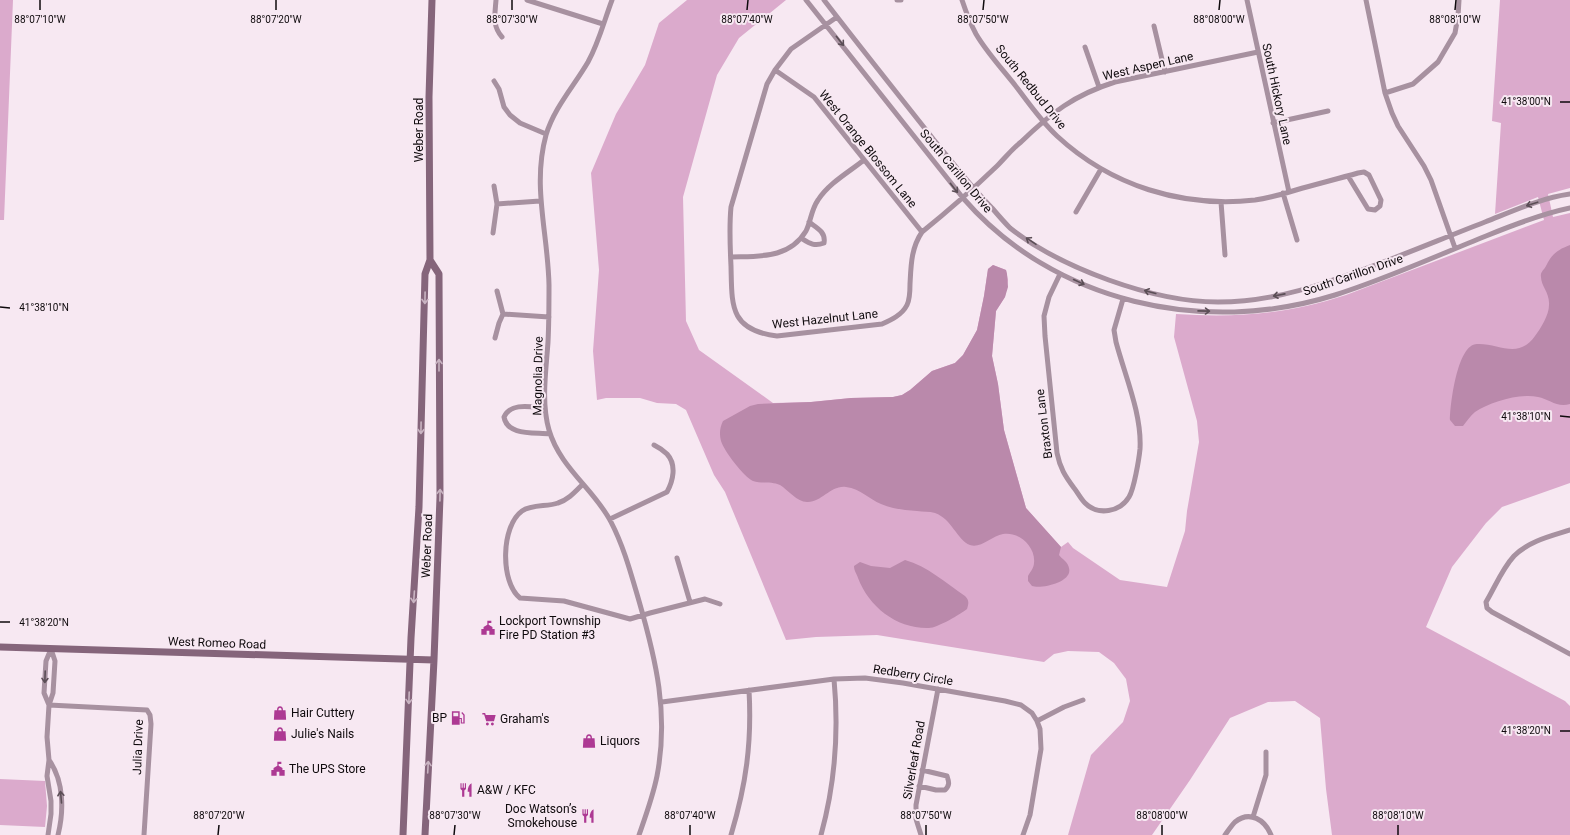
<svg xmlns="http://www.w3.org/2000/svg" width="1570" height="835" font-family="Roboto,sans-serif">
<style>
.green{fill:#dbaacc}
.water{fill:#ba89ab}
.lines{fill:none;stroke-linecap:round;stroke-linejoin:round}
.minor{stroke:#a791a0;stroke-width:5}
.secondary{stroke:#85657b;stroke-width:7}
.oneway{stroke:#5b4e56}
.oneway2{stroke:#c9b4c2}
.ticks{fill:none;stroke:#0f0a0d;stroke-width:1.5}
.labels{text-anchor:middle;stroke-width:4;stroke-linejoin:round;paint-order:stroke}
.street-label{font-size:12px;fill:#0f0a0d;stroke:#f7e8f2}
.poi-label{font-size:12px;fill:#0f0a0d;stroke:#f7e8f2;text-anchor:start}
.ticks-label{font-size:10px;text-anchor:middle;fill:#0f0a0d;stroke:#f7e8f2;stroke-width:4;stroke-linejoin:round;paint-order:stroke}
</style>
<rect width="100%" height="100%" fill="#f7e8f2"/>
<path class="green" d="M0 0H13L4 220H0Z
M687 0H786L739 38 717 75 683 197 686 321 699 350 773 403 811 402 851 398 893 397 902 395 910 390 932 371 955 363 963 355 977 330 984 296 988 269 993 265 1006 270 1008 280 1005 297 996 311 992 356 998 384 1004 430 1026 508 1061 547 1068 542 1073 548 1120 580 1167 587 1185 531 1187 511 1199 442 1197 421 1174 337 1176 314C1238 318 1287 314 1346 295L1544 220 1538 197 1495 214 1501 123 1492 121 1500 0H1570V188L1548 194 1553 217 1570 213V483L1502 507 1486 523 1452 567 1426 627 1565 701 1570 706V835H1332L1326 789 1320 718 1295 701 1268 702 1230 718 1190 780 1152 835H1068L1091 755 1123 722 1130 701 1126 679 1114 663 1099 652 1068 651 1054 654 1044 662 877 635 816 637 786 640 725 492 714 475 686 410 676 404 657 403 640 398H606L597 400 593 351 599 270 591 173 616 114 645 65 659 23Z
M0 779 45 781 47 806 45 827 0 825Z"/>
<path class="water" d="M1570 245V404C1557 408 1549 399 1538 397 1520 393 1490 402 1475 412 1470 416 1467 421 1463 426H1455L1450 420C1450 406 1457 344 1477 344 1499 343 1518 360 1535 336 1541 328 1549 315 1549 305 1550 293 1541 286 1541 277 1540 272 1544 270 1546 266 1552 254 1557 250 1570 245Z
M993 265 1006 270 1007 274 1008 287 1005 297 996 311 992 356 998 384 1004 430 1026 508 1061 547 1059 555C1062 559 1068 562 1069 568 1073 582 1042 589 1032 586L1028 581V576C1030 572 1034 568 1034 563 1036 547 1019 531 1003 534 992 536 980 549 970 545 957 540 952 519 935 513 929 511 923 512 917 511 905 510 892 509 881 504 869 499 861 489 846 487 831 485 822 502 808 502 798 503 788 490 780 485 772 481 762 484 753 481 744 477 724 451 721 441 719 434 720 427 723 421L750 406 758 404 811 402 851 398 893 397 902 395 910 390 932 371 955 363 963 355 977 330 984 296 988 269Z
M905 560C927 566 946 583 965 596 969 600 969 603 967 609 961 614 937 628 929 628 897 629 869 607 858 578 857 574 854 571 854 566L860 562 871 566 890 568Z"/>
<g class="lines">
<path class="minor" d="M496 0C495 14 492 26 502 37
M527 0 603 24
M612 0C604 21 599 42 588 62 574 86 554 108 546 135 532 186 548 233 549 285 549 304 549 323 548 342 546 371 541 402 549 430 560 468 595 490 611 522 624 547 631 574 639 601 656 660 669 714 657 776 653 796 646 815 639 835
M806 0 963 198C1054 303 1204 336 1335 295 1386 279 1436 256 1486 236 1513 225 1541 214 1570 208
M824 0C860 47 897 93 934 140 953 163 971 187 992 208 998 215 1004 222 1010 228 1061 268 1153 302 1218 302 1255 302 1292 294 1327 282 1381 265 1433 242 1485 222 1513 211 1541 198 1570 194
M897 0H901
M962 0C966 12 970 23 976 34 987 53 1005 72 1018 89 1030 105 1042 122 1057 136 1111 186 1182 208 1255 200 1269 198 1283 194 1296 190 1317 184 1337 179 1358 173L1364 172 1369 175 1381 200 1380 206 1375 210 1368 209 1348 176
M1247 0 1289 192
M1366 0 1385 93 1392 113 1398 126 1424 166 1431 180 1455 248
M837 17 791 49 775 70 767 84 731 207C729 227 730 246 731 266 732 305 729 330 777 336L882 324C891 320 902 315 907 305 910 299 910 291 910 284 911 266 911 248 922 232 948 211 973 189 997 166 1005 158 1012 149 1021 142 1051 113 1074 95 1115 82L1258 52
M1154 26 1165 72
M1085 47 1099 87
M775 70 814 97 922 232
M494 81 499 89 504 107 510 115 520 123 546 134
M1385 93 1413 84 1438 62 1455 33 1458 16 1459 0
M1273 123 1328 111
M1283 193 1297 240
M1221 202 1225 255
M497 204 540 201
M1076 212 1101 169
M493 233 497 204 494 186
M801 238C809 243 814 247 824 243 826 232 817 228 809 222
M731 257C759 256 789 259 806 231 811 221 811 210 818 200 829 183 849 172 864 160
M1060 274 1049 297 1044 316 1045 336 1057 453C1060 468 1065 476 1074 488 1078 493 1081 499 1085 503 1098 516 1120 512 1129 497 1134 489 1139 459 1140 449 1142 414 1125 376 1116 342L1114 330 1123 299
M503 314 549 317
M495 338 499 323 503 314 497 291
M545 408C531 407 511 402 504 417 507 436 535 432 550 434
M582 485C575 492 568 500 558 503 547 507 532 504 522 511 501 526 500 582 520 598L564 601 630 619 650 613 705 599 720 604
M610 519 667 492C673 481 677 465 667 454 663 450 658 447 654 445
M1570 530C1551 536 1529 541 1514 556 1502 569 1495 587 1486 602L1487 608 1492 612 1570 654
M677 558 690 602
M662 702 834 679 865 678 903 683 1005 701 1021 705 1032 713 1037 721 1040 729 1041 749 1030 815 1023 835
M49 705 147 710 150 715 151 724 144 835
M49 705 44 693 46 661 51 649
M1037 721 1064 707 1083 700
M49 760C64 781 64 811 58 835
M919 786 936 790H945C950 785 949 782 947 776L922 770
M1253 817 1266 775V752
M48 835 51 814V801L47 776 49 760 47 737 49 705 53 693 55 661 51 649
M731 835C746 785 752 743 749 690
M821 835C835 784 839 732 834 679
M921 835 916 819V805L938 689
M1225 835C1228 831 1231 826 1235 822 1250 810 1265 820 1271 835"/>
<path class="secondary" d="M0 647 434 660
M403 835 411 638 419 507 425 274 430 260 429 97 432 0
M425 835 434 660 440 497 439 274 430 260"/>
</g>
<defs><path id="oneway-shaft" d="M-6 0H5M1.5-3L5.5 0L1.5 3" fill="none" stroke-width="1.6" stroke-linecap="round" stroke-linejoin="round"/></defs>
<g class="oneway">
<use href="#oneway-shaft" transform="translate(840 41) rotate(52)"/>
<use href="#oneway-shaft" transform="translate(954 188) rotate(52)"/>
<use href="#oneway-shaft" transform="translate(1532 204) rotate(162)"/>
<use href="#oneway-shaft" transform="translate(1031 241) rotate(-146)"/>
<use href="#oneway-shaft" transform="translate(1079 282) rotate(25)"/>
<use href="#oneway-shaft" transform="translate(1150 292) rotate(-165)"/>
<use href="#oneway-shaft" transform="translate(1279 295) rotate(169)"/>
<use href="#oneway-shaft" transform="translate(1204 311) rotate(1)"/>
<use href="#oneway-shaft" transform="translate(45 677) rotate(92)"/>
<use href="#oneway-shaft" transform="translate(61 797) rotate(-95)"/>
</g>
<g class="oneway2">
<use href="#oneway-shaft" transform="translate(425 298) rotate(91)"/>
<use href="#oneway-shaft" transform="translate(439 365) rotate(-90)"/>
<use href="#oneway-shaft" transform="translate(421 428) rotate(91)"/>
<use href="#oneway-shaft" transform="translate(440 495) rotate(-89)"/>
<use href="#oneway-shaft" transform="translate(414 597) rotate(94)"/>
<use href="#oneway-shaft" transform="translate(409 698) rotate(92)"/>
<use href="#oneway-shaft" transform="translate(428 767) rotate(-87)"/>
</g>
<path class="ticks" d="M40 10V0M276 10V0M512 10V0M747 10 748 0M983 10 984 0M1219 10 1220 0M1455 10 1456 0M1560 102H1570M0 307 10 308M1560 416 1570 417M0 622H10M1560 731H1570M218 835 219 825M454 835 455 825M690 835V825M926 835V825M1162 835V825M1398 835V825"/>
<defs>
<symbol id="civic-bare" viewBox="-9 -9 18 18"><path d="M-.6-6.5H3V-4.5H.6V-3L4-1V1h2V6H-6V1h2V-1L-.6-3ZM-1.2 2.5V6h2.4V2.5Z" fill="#ad3993" stroke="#f7e8f2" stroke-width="2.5" paint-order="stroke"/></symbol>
<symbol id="shop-bare" viewBox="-9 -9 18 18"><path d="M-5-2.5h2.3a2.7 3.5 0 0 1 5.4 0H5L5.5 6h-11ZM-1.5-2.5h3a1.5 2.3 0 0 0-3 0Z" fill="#ad3993" stroke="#f7e8f2" stroke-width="2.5" paint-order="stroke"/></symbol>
<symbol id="fuel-bare" viewBox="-9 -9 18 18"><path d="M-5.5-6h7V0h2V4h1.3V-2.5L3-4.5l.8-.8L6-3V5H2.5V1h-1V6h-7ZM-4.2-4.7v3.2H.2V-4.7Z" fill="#ad3993" stroke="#f7e8f2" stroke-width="2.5" paint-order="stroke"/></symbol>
<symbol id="supermarket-bare" viewBox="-9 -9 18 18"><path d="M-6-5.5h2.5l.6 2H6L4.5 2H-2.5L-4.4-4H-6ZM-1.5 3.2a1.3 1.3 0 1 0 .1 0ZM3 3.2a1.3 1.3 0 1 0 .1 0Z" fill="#ad3993" stroke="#f7e8f2" stroke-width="2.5" paint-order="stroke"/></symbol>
<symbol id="restaurant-bare" viewBox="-9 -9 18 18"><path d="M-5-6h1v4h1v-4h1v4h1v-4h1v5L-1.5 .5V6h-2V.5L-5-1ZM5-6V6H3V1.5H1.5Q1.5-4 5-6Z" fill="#ad3993" stroke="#f7e8f2" stroke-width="2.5" paint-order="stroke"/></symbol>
</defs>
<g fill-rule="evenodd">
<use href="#civic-bare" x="478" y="618" width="20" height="20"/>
<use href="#shop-bare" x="270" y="703" width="20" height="20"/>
<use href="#fuel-bare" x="448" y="708" width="20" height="20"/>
<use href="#supermarket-bare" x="479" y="709" width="20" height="20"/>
<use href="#shop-bare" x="270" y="724" width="20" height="20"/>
<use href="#shop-bare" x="579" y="731" width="20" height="20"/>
<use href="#civic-bare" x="268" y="759" width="20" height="20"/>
<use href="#restaurant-bare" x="456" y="780" width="20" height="20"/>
<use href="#restaurant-bare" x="578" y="806" width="20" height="20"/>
</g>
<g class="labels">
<g class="street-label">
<text transform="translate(1148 66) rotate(-13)" y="4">West Aspen Lane</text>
<text transform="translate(1031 87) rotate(51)" y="4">South Redbud Drive</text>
<text transform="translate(1277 94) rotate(78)" y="4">South Hickory Lane</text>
<text transform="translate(419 130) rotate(-90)" y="4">Weber Road</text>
<text transform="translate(868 149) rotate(51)" y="4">West Orange Blossom Lane</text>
<text transform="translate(956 171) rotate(50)" y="4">South Carillon Drive</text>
<text transform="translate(1353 275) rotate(-19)" y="4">South Carillon Drive</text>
<text transform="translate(825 319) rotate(-6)" y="4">West Hazelnut Lane</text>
<text transform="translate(538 376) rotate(-89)" y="4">Magnolia Drive</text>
<text transform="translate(1044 424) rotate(-97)" y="4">Braxton Lane</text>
<text transform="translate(427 546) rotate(-88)" y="4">Weber Road</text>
<text transform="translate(217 643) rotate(2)" y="4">West Romeo Road</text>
<text transform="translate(913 675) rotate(9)" y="4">Redberry Circle</text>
<text transform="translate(138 747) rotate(-88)" y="4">Julia Drive</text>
<text transform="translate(914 760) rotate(-80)" y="4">Silverleaf Road</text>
</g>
<g class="poi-label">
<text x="499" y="625">Lockport Township<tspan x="499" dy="14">Fire PD Station #3</tspan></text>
<text x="291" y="717">Hair Cuttery</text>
<text x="447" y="722" text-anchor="end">BP</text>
<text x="500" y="723">Graham's</text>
<text x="291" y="738">Julie's Nails</text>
<text x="600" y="745">Liquors</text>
<text x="289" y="773">The UPS Store</text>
<text x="477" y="794">A&amp;W / KFC</text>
<text x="577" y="813" text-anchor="end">Doc Watson’s<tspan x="577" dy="14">Smokehouse</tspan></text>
</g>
</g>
<g class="ticks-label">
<text x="40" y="23">88°07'10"W</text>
<text x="276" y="23">88°07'20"W</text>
<text x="512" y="23">88°07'30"W</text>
<text x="747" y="23">88°07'40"W</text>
<text x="983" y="23">88°07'50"W</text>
<text x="1219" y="23">88°08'00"W</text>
<text x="1455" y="23">88°08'10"W</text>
<text x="1526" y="105">41°38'00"N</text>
<text x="44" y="311">41°38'10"N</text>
<text x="1526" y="420">41°38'10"N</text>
<text x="44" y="626">41°38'20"N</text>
<text x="1526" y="734">41°38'20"N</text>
<text x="219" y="819">88°07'20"W</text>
<text x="455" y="819">88°07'30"W</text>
<text x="690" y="819">88°07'40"W</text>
<text x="926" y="819">88°07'50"W</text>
<text x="1162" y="819">88°08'00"W</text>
<text x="1398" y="819">88°08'10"W</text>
</g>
</svg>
